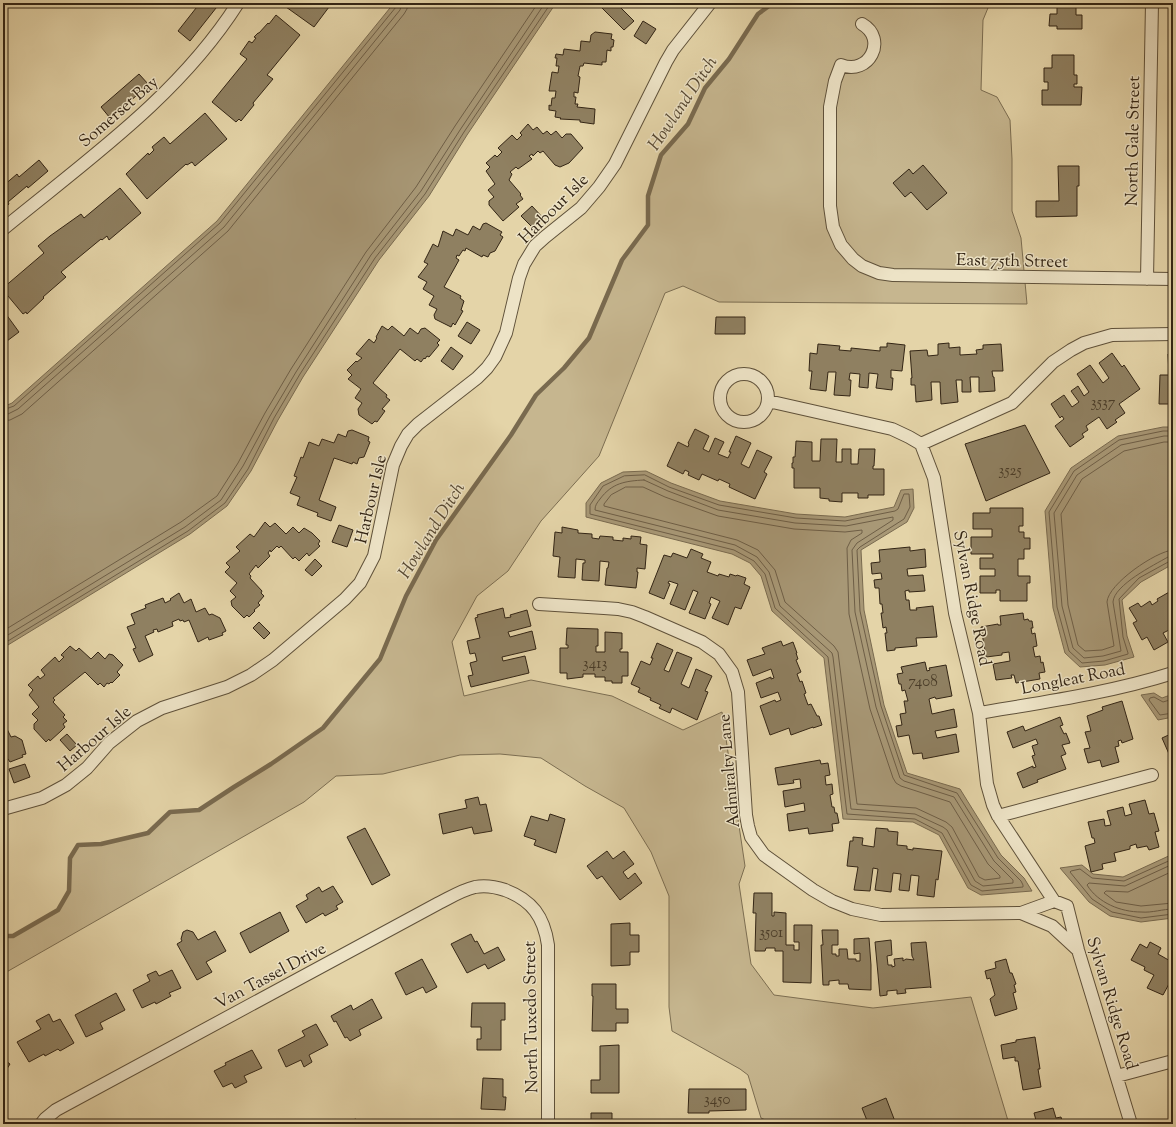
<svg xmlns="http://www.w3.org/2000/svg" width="1176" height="1127" font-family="'Sorts Mill Goudy',serif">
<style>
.green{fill:#c6b68f;stroke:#7c6e52}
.water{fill:#a89876;stroke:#796a4f}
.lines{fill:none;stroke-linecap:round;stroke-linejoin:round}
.shore{stroke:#6e5e46;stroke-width:1}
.stream{stroke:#796a4f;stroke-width:4.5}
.building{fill:#8f8061;stroke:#332515}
.minor-casing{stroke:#5f513a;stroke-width:14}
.minor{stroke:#ede3c6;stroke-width:12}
.labels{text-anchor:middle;stroke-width:3;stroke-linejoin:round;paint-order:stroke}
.number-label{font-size:15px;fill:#4a3c28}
.street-label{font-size:17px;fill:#332515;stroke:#ede3c6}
.water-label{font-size:18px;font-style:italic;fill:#564832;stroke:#ede3c6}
</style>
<rect width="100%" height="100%" fill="#e4d4a8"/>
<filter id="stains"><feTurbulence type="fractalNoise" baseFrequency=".005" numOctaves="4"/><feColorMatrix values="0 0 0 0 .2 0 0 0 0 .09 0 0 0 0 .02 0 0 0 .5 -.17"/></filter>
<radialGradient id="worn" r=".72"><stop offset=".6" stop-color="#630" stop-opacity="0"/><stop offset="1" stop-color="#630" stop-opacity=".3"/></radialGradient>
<path class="green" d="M773 3H990L983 20 981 90 997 97 1010 120 1012 159V211L1021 238 1027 304 719 302 683 286 665 293 599 456 541 521 508 571 477 596 452 642 464 696 531 680 612 696 683 730 722 712 745 866 739 884 751 964 774 995 873 1008 971 997 1009 1124H774L761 1118 748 1075 740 1069 672 1031 669 1007V896L651 852 624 808 585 786 541 758 500 754 460 755 383 774 336 776 304 802 3 974V936H13L58 910 69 891 70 858 78 845 101 844 148 833 170 812 199 810 234 787 271 764 323 728 380 659 405 596 436 540 511 435 536 395 564 368 589 338 622 260 648 225V196L661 155 688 124 705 88 729 59 758 14Z"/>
<path class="water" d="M394 3H556L467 135 429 196 379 260 303 377 278 420 251 471 227 506 190 534 3 648V407L12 403 217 221Z
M1163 427H1173V564L1141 582 1122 600 1127 636 1134 657 1105 665 1080 667 1065 653 1053 608 1045 511 1071 468 1118 436Z
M646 471 671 483 720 501 796 514 845 517 894 507 901 490 913 489 914 508 907 522 861 550 864 610 884 705 907 773 960 789 1001 855 1024 878 1032 891 981 895 968 888 939 835 913 822 843 819 824 658 772 611 761 576 750 563 732 554 586 517V503L601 483 623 472Z
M1154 693 1162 698 1173 694V717L1158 720 1141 695Z
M1173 854V918L1141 922 1110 916 1089 902 1060 868 1082 865 1093 874 1123 877Z"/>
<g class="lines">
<path class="shore" d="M3 410 14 406 220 223 396 7 397 3
M3 415 8 414 18 409 224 227 400 10 402 3
M3 421 10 420 22 414 228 231 404 14 407 9 408 3
M1173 431H1163L1119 440 1074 471 1049 512 1057 607 1069 651 1082 663 1104 661 1128 654V653L1123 637 1119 599 1139 578 1170 561H1173
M1173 436H1164L1121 445 1077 475 1054 513 1062 606 1073 648 1084 658 1103 656 1121 651 1113 602C1114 585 1154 565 1168 557L1173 556
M1173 442H1164L1124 451 1082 479 1061 514 1068 605 1078 645 1085 651 1102 650 1114 646 1107 602C1108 584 1156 551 1173 550
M645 475 669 487 719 505 796 518 845 521 895 511 898 509 904 494H909L910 507 904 519 860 547 857 550 860 611 881 706 904 775 957 793 998 858 1021 881 1023 885V887L982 891 971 885 942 833 915 819 847 814 828 657 775 608 765 574 754 561 734 550 590 514V505L603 486 624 476Z
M644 480 668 491 718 510 795 523 846 526 893 517V520L857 543 852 550 855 612 876 707 900 778 904 781 954 797 994 861 1013 880V883L983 886 975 881 947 830 943 827 915 814 851 809 833 657 832 653 780 606 769 572 757 557 735 545 595 510C595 505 597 503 600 499 612 483 625 481 644 480Z
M626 487H643L665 497 718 516 794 529 845 532 862 530V533L851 540 847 548 849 614 870 709 893 778 896 783 901 786 950 802 988 864 1000 876V878L985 880 979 877 952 827 946 822 916 808 857 804 838 652 834 646 785 602 775 570 758 550 737 540 604 506V504L611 495Z
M3 631 181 522 217 496 238 463 265 413 291 369 366 252 416 187 455 126 538 3
M3 638 185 527 221 500 243 466 270 416 296 372 371 255 421 191 460 130 545 3
M3 644 188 531 225 503 248 469 274 418 300 374 375 258 425 194 464 132 551 3
M1173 699 1163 702 1154 697 1150 698 1149 700 1160 715 1173 713
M1173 859 1124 881 1092 878 1080 869 1071 871 1070 872 1092 899 1112 912 1141 918 1173 914
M1173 864 1125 886 1089 883 1087 885C1098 903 1121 912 1141 912 1152 913 1163 909 1173 909
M1173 871 1128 892 1106 891 1104 893 1116 902 1141 906 1173 903"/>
<path class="stream" d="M3 936H13L58 910 69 891 70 858 78 845 101 844 148 833 170 812 199 810 234 787 271 764 323 728 380 659 406 596 436 540 511 435 536 395 564 368 589 338 622 260 648 225V196L661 155 688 124 705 88 729 59 758 14 773 3"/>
</g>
<path class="building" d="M200 3H220L190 41 178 31Z
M289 3H328L326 5 329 7 314 27 286 7Z
M597 3H620L622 5 620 7 634 21 624 30Z
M1057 3H1076V15H1082V29H1057V26H1049L1050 14H1057Z
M276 15 300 35 267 75 273 79 253 103 254 105 241 121 239 119 236 122 212 102 247 59 240 54 249 41 252 43 256 38 254 37 258 33H259L268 23 269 24Z
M643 21 656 29 646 44 634 36Z
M595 32 612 34 611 39 614 40 613 47H611V51L607 50 606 62H602V65L584 63 583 66H580L578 76 580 77 578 93 574 92V97H576L575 104H578L577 107 595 109 594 124 580 122V120L560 119 561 118 555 117 556 111 549 110V105L551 106 552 98H555L556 91H549L552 72 558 73 559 66H556L557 58H555L556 54 563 55 564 49 580 51 581 41 590 42 591 35Z
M1052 55H1074V75H1077V84H1074V87H1082L1081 105H1042V90H1048V82H1044V68H1052Z
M139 74 149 85 110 118 101 107Z
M205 113 227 139 195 166 192 162 187 165 186 164 147 199 126 174 148 153 149 155 154 150 152 147 164 137 170 144Z
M528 124 533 130 537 127 543 134 547 131 551 135 556 131 562 138 566 134H571L583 148 569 163 560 167 555 165 543 151 540 153 538 151 533 156 532 154 529 156 532 159 518 169 516 167 510 172 512 174 509 180 521 194 520 195 523 199 516 204 519 207 503 221 489 205V201L494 197 488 190 495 184 486 171 490 167 486 163 495 155 497 157 502 152 498 148 512 135 517 140 522 135 520 133Z
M39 160 48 171 28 188 27 186 8 202 9 204 3 210V186L17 174 19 177Z
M923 165 947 193 927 210 911 192 905 197 893 183 909 169 913 174Z
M1058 166H1079V186H1077V216L1036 217V201H1059Z
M120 188 141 213 109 240 107 236 102 240 101 239 61 272 66 277 43 297 44 298 27 314 26 312 23 314 3 290V288L44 253 38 246 50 236 81 214 84 218Z
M532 206 544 219 533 228 521 216Z
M486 223 502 232 500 235 503 237 495 251 490 253 488 257 483 255 482 257 466 248 465 251 463 250 459 256 457 255 456 258 459 260 444 287 461 296 460 298 464 301 461 310 463 311 455 325 453 323 451 327 435 319 434 315 437 309 429 305 434 296 423 289 427 282 418 277 428 264 424 262 433 244 438 247 443 231 453 236 456 229 468 235 473 226 480 230 483 224Z
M3 310 19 332 3 344Z
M716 317H745V334H715Z
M467 322 480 330 471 344 458 336Z
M382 326 388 330 392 326 404 336 410 328 418 334 421 329 425 328 440 340 437 343 439 345 429 357 427 356 425 359 424 358 421 362 417 359 415 361 400 349 373 383 387 395 386 397 390 400 382 409 385 411 377 422 375 421 372 424 359 415 358 409 362 403 355 398 361 389 348 379 352 375 347 370 356 361 357 362 362 358 356 354 369 339 374 343 377 338 376 337Z
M887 343 905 345 902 371 891 370V378H893L892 390 876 388 878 374 869 373 868 388 859 387 860 374 850 373 849 380H851L850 396 834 395 836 372H828L826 391 810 389 812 371H809L810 353 817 354 818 344 840 346 839 350 851 351V348L880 351V347H887Z
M949 343V348L960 347V355L977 354 976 350 983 349V345L1001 344 1003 371H992L993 377H994L995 391 979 392V377H970L971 392H962V380H956L958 402 941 404 940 382H931L932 400 916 402 915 385H911V378H912L910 351 927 350 928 356 938 355V344Z
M451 347 463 356 453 370 441 361Z
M1112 353 1122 367 1124 365 1140 389 1119 404 1125 413 1115 420 1117 422 1107 429 1099 417 1086 426 1088 430 1082 434 1084 437 1070 447 1055 426 1064 419 1062 416 1060 418 1051 404 1064 395 1072 407 1079 402 1071 391 1078 386 1084 396 1089 392 1077 374 1090 365 1103 383 1109 378 1099 363Z
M1168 354H1173V404H1159L1160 375H1169Z
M1025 425 1050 473 986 501 965 444Z
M695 429 709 436 703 449 709 452 715 438 724 442 718 454 728 458 731 452H729L736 436 751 443 741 464 749 468 757 450 772 457 764 472 767 474 755 499 729 487 730 484 719 479 718 481 702 474 699 480 688 475 689 472 685 470 683 474 667 466 678 442 688 447 689 444 688 443Z
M352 430 369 437 368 441 370 442 364 457 359 458 357 464 353 462 352 464 334 458 319 500 336 507 331 521 317 516 318 513 297 505 300 497 290 493 297 477 294 476 301 457 303 458 309 442 319 446 322 439 334 443 338 434 346 437 348 431Z
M821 439H837L836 462H842V449H851V464H858L859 449H875L874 466H873V469H884V495H868V498H858V493H842V502L829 501V499L820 498V488H794V468H792V463H793V457H795L796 441 812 442V461H820Z
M990 508H1023V526H1019V532H1024V538H1030V549H1024V559H1018V576H1030V583H1027V601H1000V590H996V593H980V576H995V569H980V558H993V554H971V537H992V529H973V513H990Z
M265 522 270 527 275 523 286 534 293 527 299 533 304 528 312 533 320 541 318 544 320 546 309 556 307 553 299 561 295 557 293 559 281 546 279 548 277 546 271 552 270 550 268 553 270 556 258 568 256 565 249 574 251 576 250 578 262 591 261 593 264 596 258 603 260 605 254 610 255 611 249 617 247 615 244 618 232 606 231 601 236 597 230 591 237 583 225 572 230 567 226 563 240 551 236 547 250 534 254 537Z
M339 525 353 530 347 547 332 542Z
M562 527 578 530V533L592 534V538L599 539 600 536 613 537V540L623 541V538L631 539V536L641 537 640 544 647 545 645 569 637 568V572H638L636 588 605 585 607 568H608L609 562 600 561 599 581 582 580 583 563H585V560L576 559 575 578 558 577 560 557 553 556 555 532 562 533Z
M910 547V551L925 549 926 567 907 569 908 576 923 575 925 591 909 592V590L905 591 906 600H909L910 610H917L916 608 933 606 937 637 916 638 917 646 895 648V650L887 651 885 633H887L886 627 883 628 881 613H883L882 604H880L879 588H875L874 580 882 579 881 573 872 574 871 563 880 562 879 550Z
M691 549 703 554 701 558 711 562 707 572 718 576 719 574 729 577 730 574 736 576 737 575 746 578 744 584 750 587 741 609 735 607 728 625 712 618 720 601 711 597 709 603 711 604 705 619 689 613 698 592 693 590 685 610 670 604 678 584 669 581 668 583 670 584 664 599 649 593 664 555 671 557 673 553 687 558Z
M315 559 322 566 312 576 305 570Z
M1173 586V637L1169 630 1163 633 1168 642 1154 650 1147 637 1142 640 1133 623 1137 621 1129 608 1138 603 1141 607 1150 601 1152 605 1158 601 1157 599 1171 591 1169 588Z
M179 593 184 603 191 599 196 612 205 608 209 615 212 614 220 618 226 631 222 633 223 635 209 640 208 637 198 642 189 620 184 622 183 620 180 621 179 619 172 622 173 626 158 632 157 629 153 630 154 632 145 636 153 655 139 662 133 649 136 648 127 627 135 624 131 614 146 608 145 605 163 598 165 603 171 600 170 599Z
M503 608 505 618 511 617 510 615 527 610 531 626 508 632 510 637 532 631 536 649 502 657 503 661 525 656 529 673 471 687 468 676 473 675 470 663 477 661 475 653 470 654 467 641 480 638 475 618 478 617 477 615Z
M1023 613 1024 620 1028 619 1029 621H1032L1033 628H1031L1032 634 1035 633 1037 646 1033 647 1035 657 1040 656 1041 663 1043 662 1045 672 1039 673 1040 679 1016 683 1014 675H1011L1012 678 996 680 993 664 1010 661 1009 652 1002 653V655L986 657 981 627 998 624V625H1001L1000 616Z
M259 622 270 633 264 639 253 628Z
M567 628 598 629V646H596V652H605V632L622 633V649H620V652H628V676H622V683H612V681H605V677H595V674H583V677L567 679V673H560V648H568V645H566Z
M781 641 783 646 793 642 797 653H796L798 659 796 660 801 672 797 674 800 682 802 681 806 693 804 694 808 705 811 704 817 716H819L822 725 813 728V727L791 735 789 728 770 735 760 706 775 700 776 702 781 700 778 692 761 698 756 683 771 677V679L774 678 771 669 753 676 747 660 765 654 762 648Z
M657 643 673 650 664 670 669 672 677 652 692 658 681 684 689 688 696 669 712 676 705 691 708 692 697 720 672 708 670 713 659 708 661 705 650 700 651 698 638 692 640 688 631 684 641 661 650 665 653 658H651Z
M70 646 76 651 79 648 91 659 98 652 105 659 109 654 113 655 123 665 117 672 120 675 112 683 111 682 109 684 107 683 104 687 100 683 98 685 85 672 53 698 55 700 53 702 65 715 63 717 67 721 63 724 65 727 61 731 50 741 49 739 46 742 34 729V724L38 720 32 714 39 707 29 695 33 690 28 685 38 676 40 679 45 675 41 670 55 657 59 662 64 657 61 655Z
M925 662 927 671 930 670 929 668 946 665 952 696 936 699 935 697 929 699 932 714 954 709 957 727 935 731 937 738 956 734 959 752 923 759 922 753 913 754 909 735 898 737 896 726 902 725 900 714 906 713 904 701H908L905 690 902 691 901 684H899L897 674 903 673 901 667Z
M1122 701 1133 739 1122 743 1121 740 1118 741 1119 746 1115 747 1119 762 1102 767 1100 760 1088 763 1084 749 1090 748 1085 732 1091 731 1087 716 1103 710 1102 707Z
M1060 717 1063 725 1060 726 1064 734 1066 733 1070 743 1062 745 1066 754 1061 756 1066 769 1037 780 1038 782 1023 788 1017 773 1033 766V768L1036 767 1032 756 1035 755 1032 746 1038 744 1036 739 1013 748 1007 732 1023 726 1025 731Z
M7 729 11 737 15 736 22 740 26 754 22 755 23 757 10 762 8 759 3 761V731Z
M1173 733V752L1169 754 1162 738Z
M67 734 77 745 70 751 60 740Z
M820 760 821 764 828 763 830 775 825 776 826 785 832 784 833 794 830 795 832 807H834L835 813H837L839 823 832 824 833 831 809 834 808 828 789 831 787 814 805 811 804 803 785 807 783 791 801 788 800 779 793 780 794 783 778 785 775 768Z
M25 764 30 777 14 783 9 769Z
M478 797 480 805 486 804 492 831 474 834 472 827 443 834 439 814 467 808 465 800Z
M1145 800 1149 814 1154 813 1159 831 1155 832 1159 847 1149 850 1147 846 1137 848 1136 844 1130 846V849L1114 853 1116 861 1102 864 1103 869 1091 872 1085 846 1095 843 1094 838H1092L1088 822 1104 819 1105 826 1111 825 1107 811 1123 807 1125 816 1132 814 1129 804Z
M550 814 565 819 556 853 534 845 536 840 524 836 531 816 548 821Z
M365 828 390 875 372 885 347 837Z
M876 828 888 829V831L898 832 897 845 907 846V849L913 850V848L942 851 938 880 936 879 934 897 917 895 919 876 911 875 909 891 899 890 901 874 893 873 891 892 875 890 878 869 873 868 870 891 854 890 858 867 847 866 850 841H853V837L863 838 862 845 874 847Z
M607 851 613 859 624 851 634 864 623 872 628 879 635 873 642 883 620 900 602 876 597 879 587 866Z
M333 886 343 902 336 906 338 909 325 916 323 913 306 923 296 906 308 899 306 895 319 887 322 892Z
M754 893H772V916H774V912L786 913V945H794V950H799V942H794V925H812L811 983 783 982V951H775V948H766L765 951H755L756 913H753Z
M280 912 289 931 250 953 240 933Z
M630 923V935H639V952H630V965L611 966V924Z
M187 930 193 932 198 940 215 931 226 951 206 962 212 972 197 980 177 944 182 941 181 939 183 932Z
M822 930H838V945H832V954H836V956H839V949H847L848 959H856V961H860V953L854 954V939L869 938 871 965V990L849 989 848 984H839V980L829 981V985H823L821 945H823Z
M471 934 475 942 477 941 484 954 498 947 505 960 488 969 485 964 467 973 451 944Z
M891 940 892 955 887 956 888 965H892V967L895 966 894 959 903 958V961L906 959 914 960 912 956 911 943 926 942 931 988 930 987 905 989 906 993 897 994V990L887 991V995L880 996 875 942Z
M1150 942 1161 948 1158 954 1172 962 1173 961V983L1170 982 1163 995 1147 988 1154 975 1144 970 1145 967 1131 960 1140 944 1147 948Z
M422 959 437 987 426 993 423 987 406 995 395 973Z
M1006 959 1010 973H1012L1016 984 1014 985 1016 992 1013 993 1017 1009 995 1016 990 999 995 995 990 978 987 979 985 971 996 968 995 962Z
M172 970 181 988 169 993 171 996 156 1004 155 1002 142 1008 133 990 150 981 147 975 156 971 159 976Z
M592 984H616V1009H628V1023H616V1031H592L593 996H592Z
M116 993 125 1010 100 1023 103 1029 86 1037 75 1015Z
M372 999 382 1018 359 1030 361 1035 350 1041 347 1037 345 1038 336 1021 334 1022 331 1016 351 1005 353 1010Z
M472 1003H505V1020H501V1050H477V1039H481V1027H471Z
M49 1014 53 1022 60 1019 74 1043 60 1051 58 1049 45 1056 44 1054 29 1062 17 1042 41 1029 36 1021Z
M316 1024 328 1045 309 1055 312 1062 304 1067 301 1060 286 1067 278 1050 305 1036 302 1031Z
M1035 1037 1040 1069H1038L1041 1087 1023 1090 1018 1061H1015V1057L1003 1059 1001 1045 1016 1042V1040Z
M619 1045V1093H591V1080H600V1046Z
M252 1050 262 1068 244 1076 247 1082 235 1088 232 1083 223 1087 214 1071 226 1065 225 1063Z
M3 1059 10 1064 3 1075Z
M483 1078 503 1079V1097H506L505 1110 481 1109Z
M689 1089H746V1110L709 1111V1113H688Z
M886 1098 896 1124H872L871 1122 868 1123 862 1108Z
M1053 1108 1056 1118 1061 1117 1063 1124H1037L1034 1113Z
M591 1113H612V1121H639V1124H591Z
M356 1119 358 1124H340V1123Z"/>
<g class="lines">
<defs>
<path id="minor" d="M862 24C888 39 869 76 841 65L835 81 830 107V206L833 227 841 245 853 259 862 266 879 273 893 275 1173 279
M3 229C87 160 179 96 238 3
M1147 279 1152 3
M720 398a24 24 0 1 1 48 0a24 24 0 1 1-48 0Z
M768 401 892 429 909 437 921 444 934 478 955 613 979 713 987 784 993 805 998 816 1054 901
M921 444 1012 403 1053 362 1071 350 1084 343 1112 335 1173 334
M539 604 604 608 618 609 632 612 645 617 702 642 719 654 732 672 738 692 746 815 748 826 751 837 764 855 813 890 832 901 852 909 881 915 1021 913 1052 926 1078 950
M979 713C1044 702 1110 693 1173 673
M3 809 42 798 66 785 87 768 109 743 137 721 162 708 227 687 251 675 273 660 345 599 360 583 374 556 393 465 401 446 408 434 418 424 477 378 487 368 495 357 506 333 519 278 524 264 535 246 545 237 581 208 599 187 615 164 666 62 673 50 710 3
M998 816 1152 775
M1021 913 1054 901 1067 906 1078 950 1131 1124
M1117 1076 1173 1061
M41 1124 45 1119 56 1110 439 903C451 897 462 890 475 887 485 885 496 887 505 890 532 900 544 917 548 945V1124"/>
</defs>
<use href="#minor" class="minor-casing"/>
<use href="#minor" class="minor"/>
</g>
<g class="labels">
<g class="number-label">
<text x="1103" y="407">3537</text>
<text x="1010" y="475">3525</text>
<text x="595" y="668">3413</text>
<text x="923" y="686">7408</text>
<text x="771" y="937">3501</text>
<text x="717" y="1104">3450</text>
</g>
<g class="street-label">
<text transform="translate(118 111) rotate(-41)" y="6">Somerset Bay</text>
<text transform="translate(1132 141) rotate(-89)" y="6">North Gale Street</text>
<text transform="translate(553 208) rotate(-45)" y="6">Harbour Isle</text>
<text transform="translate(1012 260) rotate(1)" y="6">East 75th Street</text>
<text transform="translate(370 499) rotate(-77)" y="6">Harbour Isle</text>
<text transform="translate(973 598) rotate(79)" y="6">Sylvan Ridge Road</text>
<text transform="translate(1073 678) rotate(-11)" y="6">Longleat Road</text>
<text transform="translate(94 738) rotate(-41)" y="6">Harbour Isle</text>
<text transform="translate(728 771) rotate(-95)" y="6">Admiralty Lane</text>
<text transform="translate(270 975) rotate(-28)" y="6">Van Tassel Drive</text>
<text transform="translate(1113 1003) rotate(73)" y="6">Sylvan Ridge Road</text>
<text transform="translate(530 1017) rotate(-91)" y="6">North Tuxedo Street</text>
</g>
<g class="water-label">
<text transform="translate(682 103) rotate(-56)" y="6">Howland Ditch</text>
<text transform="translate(431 530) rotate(-58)" y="6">Howland Ditch</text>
</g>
</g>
<rect width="1176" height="1127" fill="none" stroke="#e4d4a8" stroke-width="16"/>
<rect x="4" y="4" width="1168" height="1119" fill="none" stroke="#332515" stroke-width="2"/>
<rect x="8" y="8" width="1160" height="1111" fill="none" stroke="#332515"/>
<rect width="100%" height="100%" filter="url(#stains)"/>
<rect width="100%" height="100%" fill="url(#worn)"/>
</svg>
